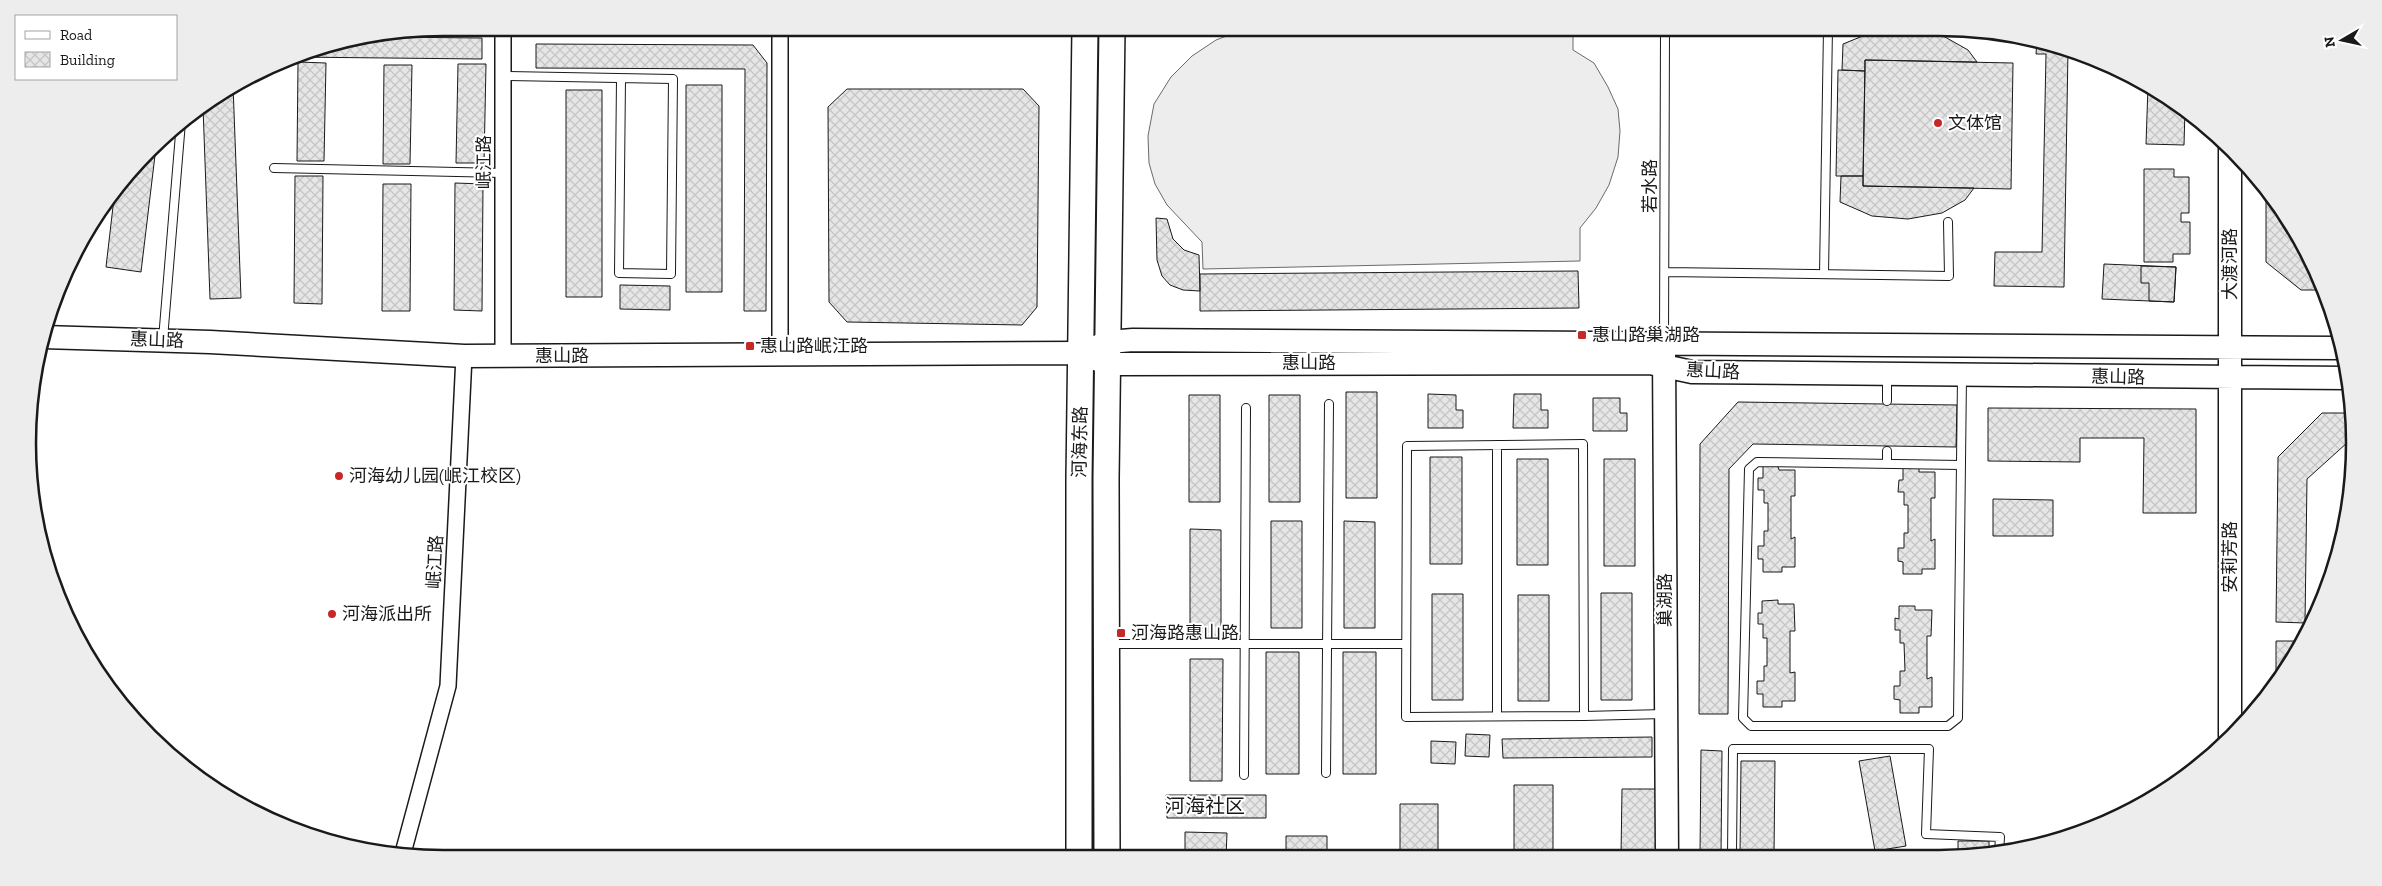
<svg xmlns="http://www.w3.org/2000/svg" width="2382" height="886" font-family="'Zilla Slab','Noto Sans SC',serif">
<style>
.built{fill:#ededed;stroke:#6a6a6a}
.building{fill:url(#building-cross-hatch);stroke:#1a1a1a}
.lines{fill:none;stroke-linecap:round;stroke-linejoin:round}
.lane-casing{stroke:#1a1a1a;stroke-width:10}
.street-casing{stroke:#1a1a1a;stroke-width:18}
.secondary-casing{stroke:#1a1a1a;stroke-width:25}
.primary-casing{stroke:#1a1a1a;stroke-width:28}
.lane{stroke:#fff;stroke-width:8}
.street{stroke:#fff;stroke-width:15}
.secondary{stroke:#fff;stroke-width:22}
.primary{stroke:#fff;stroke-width:25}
.poi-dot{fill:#c62828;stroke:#fff;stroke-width:2}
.labels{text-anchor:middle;stroke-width:4;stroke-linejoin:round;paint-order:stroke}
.poi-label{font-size:18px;fill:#1a1a1a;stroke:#fff;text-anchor:start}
.street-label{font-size:18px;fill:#1a1a1a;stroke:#fff}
.quarter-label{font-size:20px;fill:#1a1a1a;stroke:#fff}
.rim{fill:none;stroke:#1a1a1a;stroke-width:2.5}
</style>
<defs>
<pattern id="building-cross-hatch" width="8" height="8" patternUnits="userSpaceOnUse" patternTransform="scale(1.25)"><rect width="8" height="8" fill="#e6e6e6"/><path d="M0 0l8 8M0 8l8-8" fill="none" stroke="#c5c5c5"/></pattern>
</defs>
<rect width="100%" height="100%" fill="#fff"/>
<path class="built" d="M1257 28H1573V50L1594 63 1608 87 1618 109 1620 131 1618 157 1609 185 1596 208 1580 228V261L1203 269 1202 242 1167 205 1155 184 1149 163 1148 136 1154 104 1171 77 1192 56 1216 40 1245 29Z"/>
<path class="building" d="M1911 29 1945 37 1968 50 1977 62 1865 60V71L1842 70 1843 44 1875 31Z
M384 37 482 38V59L292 57 309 50Z
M2037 40 2068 50 2064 287 1994 286 1995 252H2042L2046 54H2036Z
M536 44 753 45 767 63 766 311H744L745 69 536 68Z
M1865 60 2013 63 2011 189 1863 186Z
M298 62 326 63 324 161H297Z
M458 64H486L484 163H456Z
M384 65H412L410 164H383Z
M1838 70 1865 71 1863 176H1836Z
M233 85 241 298 210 299 203 107Z
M686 85H722V292H686Z
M2148 86 2185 109 2184 145 2146 144Z
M847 89H1023L1039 106 1037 307 1022 325 847 322 829 302 828 107Z
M566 90H602V297H566Z
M156 147 141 272 106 267 114 198Z
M2144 169H2174V177H2189V213H2181V222H2190V254H2173V262H2144Z
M295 176H323L322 304 294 303Z
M1841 176H1863V186L1974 188 1965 200 1942 213 1908 219 1872 216 1840 202Z
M455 183 483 184 482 311 454 310Z
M383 184H411L410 311H382Z
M2266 189 2299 236 2304 246V253H2307L2324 290H2301L2266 262Z
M1156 218 1167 219 1173 239 1184 250 1199 255 1200 291 1183 290 1170 285 1162 276 1157 260Z
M2104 264 2176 267 2174 302 2102 299Z
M2141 266 2176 267 2174 302 2149 301V283H2141Z
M1578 271 1579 308 1200 311V274Z
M620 285 670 286V310L620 309Z
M1346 392H1377V498H1346Z
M1428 394 1456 395V410H1463V428H1428Z
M1514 394H1541V410H1548V428H1513Z
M1189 395H1220V502H1189Z
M1269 395H1300V502H1269Z
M1593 398H1620V413H1627V431H1593Z
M1738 402 1957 405 1956 447 1753 444 1729 469 1728 714H1699L1700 444Z
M1988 408 2196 409V513H2143L2144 438H2080V462L1988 461Z
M2322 413H2352L2353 442H2348L2307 479 2305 623 2276 622 2278 457Z
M1430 457H1462V564H1430Z
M1517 459H1548V565H1517Z
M1604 459H1635V566H1604Z
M1763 466H1778L1779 470H1795V496H1791V539L1795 537V567H1782V572H1763V559H1758V546H1764V531H1768V503H1764V490H1758V478H1763Z
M1903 468H1919V472H1935V498H1931V541L1935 539V569H1922V574H1903V562L1898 561V548H1904V533H1908V505H1904V492H1898L1899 480H1903Z
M1993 499 2053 500V536H1993Z
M1271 521H1302V628H1271Z
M1344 521 1375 522V628H1344Z
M1190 529 1221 530V636H1190Z
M1601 593H1632V700H1601Z
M1432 594H1463V700H1432Z
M1518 595H1549V701H1518Z
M1778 600V604H1794L1795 631H1790V673L1795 672V701H1782V707H1763V694H1757V681H1764V666H1767V638H1763V624H1758V613H1762V601Z
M1899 606H1915V610H1932L1931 636H1927V679L1932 677V707H1919V713H1900V700L1894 699V686H1900V671H1905L1904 643H1900V630H1895V618L1899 619Z
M2276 641H2299L2285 674 2276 684Z
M1266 652H1299V774H1266Z
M1343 652H1376V774H1343Z
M1190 659H1223L1222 781H1190Z
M1466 734 1490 735 1489 757 1465 756Z
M1652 737V757L1503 758 1502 739Z
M1431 741 1456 742 1455 764 1431 763Z
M1701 750 1722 751 1721 856H1700Z
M1890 756 1906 846 1875 851 1859 761Z
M1741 761H1775L1774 855H1740Z
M1514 785H1553V856H1514Z
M1622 789H1661L1660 856H1621Z
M1166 795H1266V818H1167Z
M1400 804H1438V856H1400Z
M1185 832 1227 833 1226 857H1185Z
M1286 836H1327V856L1286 857Z
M1958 841H1989V855H1958Z"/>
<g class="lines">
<defs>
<path id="lane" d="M1947 30V29
M503 76 673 79 671 274 619 273 621 79
M274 168 503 173
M1665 272 1949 276 1948 222
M1824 274 1828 28
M163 339 181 122
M1664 342 1665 28
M1887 377V401
M1583 444 1584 716 1406 717 1407 446Z
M1887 451V464
M1961 465 1757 462 1749 469 1743 718 1751 726H1948L1958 718 1962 377
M1111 644H1406
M1497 716V445
M1584 716 1664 714
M1326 773 1329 404
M1244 775 1246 408
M1732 856 1733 749H1929L1926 834 2000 837 1999 853"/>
<path id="street" d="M780 355V28
M503 356V28
M403 853 448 686 464 356"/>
<path id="secondary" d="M43 337 210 342 464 356 1081 353 1108 364 1650 363 1692 372 2348 378
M1091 349 1108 342 1133 340 2341 348
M1664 352 1667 856
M2230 736V149"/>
<path id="primary" d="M1079 857V479L1085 28
M1107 857 1106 479 1112 28"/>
</defs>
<use href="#lane" class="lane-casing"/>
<use href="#street" class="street-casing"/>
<use href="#secondary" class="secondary-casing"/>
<use href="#primary" class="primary-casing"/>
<use href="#lane" class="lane"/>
<use href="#street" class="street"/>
<use href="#secondary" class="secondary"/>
<use href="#primary" class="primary"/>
</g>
<g class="poi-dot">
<circle cx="1938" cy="123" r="5"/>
<rect x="1577" y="330" width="10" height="10" rx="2.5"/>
<rect x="745" y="341" width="10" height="10" rx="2.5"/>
<circle cx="339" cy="476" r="5"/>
<circle cx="332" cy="614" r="5"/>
<rect x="1116" y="628" width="10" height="10" rx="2.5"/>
</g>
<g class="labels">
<g class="poi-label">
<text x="1948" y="129">文体馆</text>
<text x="1592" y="341">惠山路巢湖路</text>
<text x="760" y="352">惠山路岷江路</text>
<text x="349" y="482">河海幼儿园(岷江校区)</text>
<text x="342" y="620">河海派出所</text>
<text x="1131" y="639">河海路惠山路</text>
</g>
<g class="street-label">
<text transform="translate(484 162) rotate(-90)" y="6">岷江路</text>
<text transform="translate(1650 186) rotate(-90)" y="6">若水路</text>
<text transform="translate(2230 264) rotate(-90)" y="6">大渡河路</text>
<text transform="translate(157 340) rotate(2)" y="6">惠山路</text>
<text x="562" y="362">惠山路</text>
<text x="1309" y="369">惠山路</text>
<text transform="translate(1713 371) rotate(3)" y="6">惠山路</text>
<text transform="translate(2118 377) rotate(1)" y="6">惠山路</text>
<text transform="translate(1080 442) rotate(-89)" y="6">河海东路</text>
<text transform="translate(2230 557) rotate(-90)" y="6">安莉芳路</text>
<text transform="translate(435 562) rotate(-87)" y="6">岷江路</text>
<text transform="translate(1665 600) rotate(-90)" y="6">巢湖路</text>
</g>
<g class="quarter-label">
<text x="1205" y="813">河海社区</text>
</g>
</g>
<path d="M0 0H2382V886H0ZM443 36H1939A407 407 0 0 1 2346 443V443A407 407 0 0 1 1939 850H443A407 407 0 0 1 36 443V443A407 407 0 0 1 443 36Z" fill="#ededed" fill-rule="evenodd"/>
<path class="rim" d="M443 36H1939A407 407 0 0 1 2346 443V443A407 407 0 0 1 1939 850H443A407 407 0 0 1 36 443V443A407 407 0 0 1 443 36Z"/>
<rect x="15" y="15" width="162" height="65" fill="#ffffff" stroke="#a3a3a3"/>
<rect x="25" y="31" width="25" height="8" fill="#ffffff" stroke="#a3a3a3"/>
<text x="60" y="40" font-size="15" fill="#1a1a1a">Road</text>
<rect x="25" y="52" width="25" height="15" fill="url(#building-cross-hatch)" stroke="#a3a3a3"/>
<text x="60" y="65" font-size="15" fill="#1a1a1a">Building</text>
<g transform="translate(2342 40) rotate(261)" stroke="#ffffff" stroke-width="4" paint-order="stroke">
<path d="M0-4L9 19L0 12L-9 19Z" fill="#1a1a1a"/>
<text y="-8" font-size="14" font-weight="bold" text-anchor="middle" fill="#1a1a1a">N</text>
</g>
</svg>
